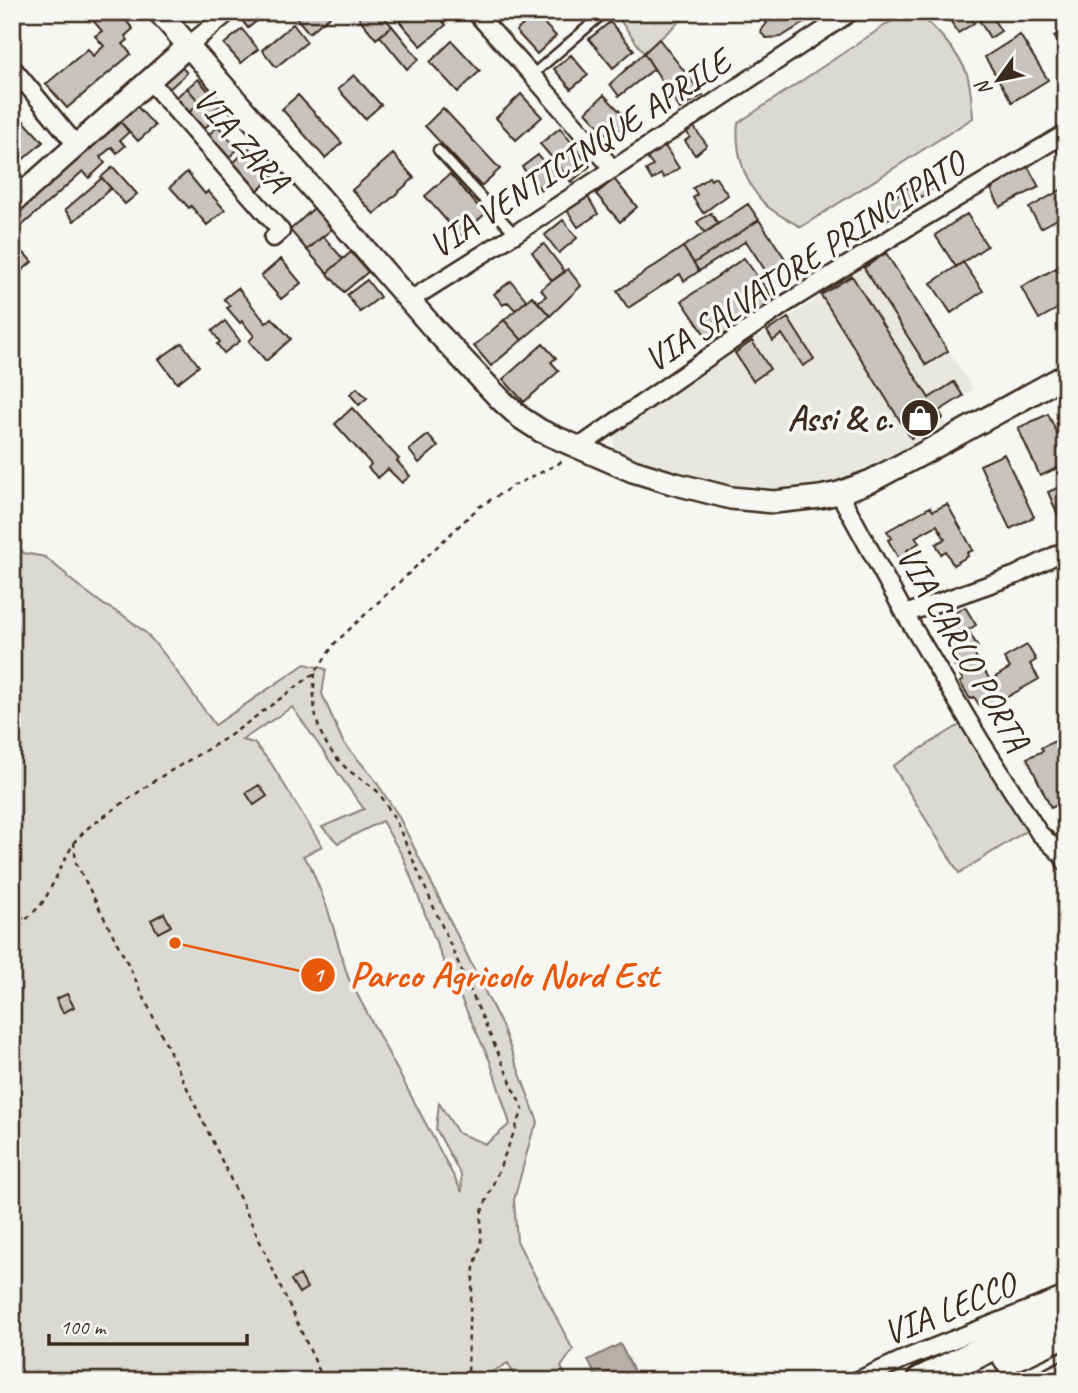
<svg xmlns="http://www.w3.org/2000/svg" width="1078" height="1393" font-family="Caveat,sans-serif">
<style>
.built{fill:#e8e7e2}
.green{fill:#dad9d3;stroke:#8a8278;stroke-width:2;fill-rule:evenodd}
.water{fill:#b6b0a9;stroke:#857a71;stroke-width:2}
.building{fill:#c8c3be;stroke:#3b2a1e;stroke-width:2}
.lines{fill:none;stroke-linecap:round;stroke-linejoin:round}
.lane-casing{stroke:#3b2a1e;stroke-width:13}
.street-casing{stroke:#3b2a1e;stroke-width:21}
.secondary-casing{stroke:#3b2a1e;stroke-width:26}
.highway-casing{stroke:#3b2a1e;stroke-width:33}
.path{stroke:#3b2a1e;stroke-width:2.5;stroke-dasharray:5 5;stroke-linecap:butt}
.lane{stroke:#f6f6f2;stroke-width:8}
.street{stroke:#f6f6f2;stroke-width:16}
.secondary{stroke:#f6f6f2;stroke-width:21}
.highway{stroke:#f6f6f2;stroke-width:28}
.labels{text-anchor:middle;stroke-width:7;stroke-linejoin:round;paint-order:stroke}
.street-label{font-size:35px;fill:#3b2a1e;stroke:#f6f6f2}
.poi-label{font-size:35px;font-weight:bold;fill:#3b2a1e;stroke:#f6f6f2;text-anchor:end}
.leader{fill:none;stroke:#e8590c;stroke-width:2.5}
.callout-dot{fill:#e8590c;stroke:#f6f6f2;stroke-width:2.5}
.mark-label{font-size:21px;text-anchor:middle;font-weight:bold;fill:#fff}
.callout-label{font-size:37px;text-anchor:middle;font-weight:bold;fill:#e8590c;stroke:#f6f6f2;stroke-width:7;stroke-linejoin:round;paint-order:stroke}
</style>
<rect width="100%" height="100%" fill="#f6f6f2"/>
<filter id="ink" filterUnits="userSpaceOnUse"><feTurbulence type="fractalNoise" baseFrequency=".0143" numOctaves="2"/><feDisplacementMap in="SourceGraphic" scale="14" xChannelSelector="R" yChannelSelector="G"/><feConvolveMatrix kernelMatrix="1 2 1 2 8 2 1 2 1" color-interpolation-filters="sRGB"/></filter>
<g filter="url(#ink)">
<path class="built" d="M886 253 973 389 939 411 947 426 894 457 865 470 817 487 748 490 624 460 616 452 614 444 616 432Z"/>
<path class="green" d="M614 12H690L644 53Z
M905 12C910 14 917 15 921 18 935 25 962 59 967 74 971 88 972 104 973 118L801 227C790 221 778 215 768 207 745 186 735 154 738 123Z
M12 539 24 553 45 557 67 575V577L104 605 123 615 146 633 165 655 215 725 305 664 326 669 322 694 343 742 373 777 398 815 502 1026 538 1122 532 1134 514 1200 517 1241 573 1350 561 1367 568 1381H517L508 1363 489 1374 486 1381H12ZM292 707C317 741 339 776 364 809L322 827 338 843 382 821 403 857 443 960 490 1061 510 1124 486 1144 458 1133 439 1103 436 1129 461 1175 462 1192 348 977 328 910 310 865 303 856 322 846 271 763 254 743 242 740Z
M961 724 1029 829 959 873 893 766Z"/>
<path class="water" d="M620 1344 639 1381H598L588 1360Z"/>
<path class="building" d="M12 12H27L12 24Z
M86 12H119L133 29 125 36 128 40 123 44 131 54 67 108 46 84 88 49 93 56 104 46 95 36 102 31Z
M235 12H268L248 28Z
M297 12H327L330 16 309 33 294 15Z
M354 12H380L392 26 376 39Z
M410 12H435L446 25 421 46 399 21Z
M764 12H821L781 37 766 38 761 33 762 29 767 23 761 14Z
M950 12H967L974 23 958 33 947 15Z
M1056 12H1066V26Z
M989 13 1001 31 990 38 979 20Z
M535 14 556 36 537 54 516 31Z
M610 22 634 50 613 68 589 39Z
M293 24 307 42 276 67 262 50Z
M392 26 419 59 407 69 380 36Z
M1066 28V54L1054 36Z
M242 29 258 49 241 63 224 44Z
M1020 35 1048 80 1012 102 985 57Z
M659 39 703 95 680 109 644 53Z
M452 41 480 71 458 92 430 62Z
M644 53 654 69 619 96 610 84Z
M571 55 588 75 571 89 554 69Z
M179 64 187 73 167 91 159 82Z
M354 75 381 105 365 119 338 89Z
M198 79 210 93 200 103 187 88Z
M187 88 200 103 187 114 174 99Z
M210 93 221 105 210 114 200 103Z
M521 94 542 117 516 140 496 118Z
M298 95 342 143 325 158 282 109Z
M604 95 629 121 610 138 586 112Z
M200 103 210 114 206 118 210 123 202 131 187 114Z
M135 104 155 126 138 141 118 119Z
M443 108 500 169 481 186 425 126Z
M20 117 43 142 12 169V124Z
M118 119 129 132 120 140 125 146 117 153 112 147 100 157 105 163 89 178 83 171 16 231 17 233 12 237V213Z
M218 126 238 149 227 159 207 136Z
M693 126 707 145 695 155 685 141 690 137 686 131Z
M560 128 590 166 571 182 557 164 550 169 556 178 541 190 522 167 538 155 546 165 553 159 540 144Z
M1066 143V167L1056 148Z
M665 146 679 168 664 178 661 174 652 180 646 170 653 166 647 158Z
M249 148 274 176 256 192 231 165Z
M393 154 414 178 374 214 352 190Z
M113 167 137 194 125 204 101 177Z
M1028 167 1039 187 1000 207 990 187Z
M187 172 205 194 208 191 225 210 207 225 191 206 189 208 170 187Z
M450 174 485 214 460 236 425 196Z
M926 176 935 188 885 221 876 209Z
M709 177 711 180 715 177 728 195 703 213 693 198 697 194 693 188Z
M102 178 111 188 74 221 65 210Z
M614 179 637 207 620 222 596 194Z
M1066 187V214L1041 228 1029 208Z
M588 197 598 214 578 227 567 210Z
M748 204 759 220 694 263 683 247Z
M314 208 332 229 307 250 290 230Z
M711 213 718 224 705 233 697 222Z
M967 214 987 246 956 267 935 235Z
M563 220 577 238 559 253 545 235Z
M759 220 786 260 767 273 746 241 699 271 694 263Z
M323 236 343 259 327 273 307 250Z
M544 244 565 272 552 281 532 252Z
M683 247 699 271 684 281 680 274 628 308 617 291Z
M351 252 368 272 344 292 327 273Z
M24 253 32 262 12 279V263Z
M886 253 948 351 926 365 864 268Z
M744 258 775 301 712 345 682 301Z
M281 259 301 283 281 299 261 276Z
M963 262 983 291 951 313 931 283Z
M1056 268 1066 287V304L1039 319 1021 287Z
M568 269 581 286 550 316 538 302 546 296 541 289Z
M852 276 929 398 954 382 963 396 939 411 943 418 911 438 821 295Z
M367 280 380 297 360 312 347 295Z
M511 281 527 301 515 310 508 302 503 305 494 294Z
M238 288 266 323 272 318 291 339 266 361 249 341 254 336 242 321 240 323 227 308 230 306 224 299Z
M532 296 550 316 522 340 504 320Z
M788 318 814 359 803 366 782 334 773 341 767 331Z
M504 320 522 340 491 366 474 346Z
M225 321 240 341 224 353 217 344 220 342 212 331Z
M752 341 770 369 753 381 735 353Z
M182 343 199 366 177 383 159 359Z
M543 344 556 358 551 362 559 371 524 402 503 379Z
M357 388 367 398 359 405 350 394Z
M352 408 399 459 397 461 410 476 402 483 388 469 378 478 368 468 371 464 335 424Z
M1048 414 1066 452V464L1040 476 1018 428Z
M428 435 438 447 419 463 409 450Z
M1004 454 1034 517 1010 529 980 465Z
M1066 484V517L1060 520 1048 492Z
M947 504 973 550 967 553 968 556 953 565 946 551 941 554 936 544 945 539 937 525 915 537 919 543 907 550 909 553 899 559 888 540 892 538 887 531 930 507 933 511Z
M1066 582V602L1058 586Z
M965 607 976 625 968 630 978 647 972 650 990 680 1010 668 1004 658 1027 645 1036 660 1030 664 1039 679 1002 700 996 690 991 693 994 698 980 706 974 697 970 699 960 682 963 680 954 664 959 661 940 627 952 620 950 616Z
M1059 739 1066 754V801L1051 808 1027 758 1043 751 1041 748Z
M259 785 267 796 254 805 246 793Z
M164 913 171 926 158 933 151 920Z
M67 994 74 1007 63 1013 56 999Z
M300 1275 307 1288 299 1293 291 1280Z"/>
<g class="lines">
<defs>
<path id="lane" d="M532 75 605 12
M438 150 515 234"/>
<path id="street" d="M475 12 532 75 613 169
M188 46 229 12
M12 67 77 146
M149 80 281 231 273 238
M410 300 515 234 851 12
M579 447 785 304 910 226 1066 133
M839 493 905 614 980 740 1039 833 1062 855 1066 863
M905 614 1016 575 1066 550
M856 1381 904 1359 1066 1295"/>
<path id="secondary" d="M159 12 435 330 501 400 521 418 541 431 633 471 672 483 731 498 774 502 820 497 839 493 871 481 922 454 1066 375
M12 203 188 46"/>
<path id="highway" d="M1008 1359 1066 1332
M921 1381 1066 1310
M1054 1381 1066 1375"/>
</defs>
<use href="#lane" class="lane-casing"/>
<use href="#street" class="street-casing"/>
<use href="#secondary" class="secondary-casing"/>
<use href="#highway" class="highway-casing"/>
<path class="path" d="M315 673C311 713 317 740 346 768 356 777 368 782 377 791 384 799 389 810 395 819L523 1110 481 1214V1244L474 1268 469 1322 468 1381
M74 842 76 863 128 964 251 1222 324 1381
M12 913 17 918H24
M12 933 40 906 45 899 74 842 89 827 157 779 228 737 315 673 335 643 479 507 513 486 558 464 564 459"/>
<use href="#lane" class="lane"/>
<use href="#street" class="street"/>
<use href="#secondary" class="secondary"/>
<use href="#highway" class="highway"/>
</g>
</g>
<defs>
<symbol id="shop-disc" viewBox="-11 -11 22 22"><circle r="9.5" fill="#3b2a1e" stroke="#f6f6f2"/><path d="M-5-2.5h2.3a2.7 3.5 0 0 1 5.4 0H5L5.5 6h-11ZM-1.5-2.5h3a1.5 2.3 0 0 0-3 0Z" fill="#fff"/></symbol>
</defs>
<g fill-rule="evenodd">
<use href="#shop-disc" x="898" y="396" width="44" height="44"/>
</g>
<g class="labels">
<g class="street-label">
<text transform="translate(242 139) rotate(49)" y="12">VIA ZARA</text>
<text transform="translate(579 153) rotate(-33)" y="12">VIA VENTICINQUE APRILE</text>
<text transform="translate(804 261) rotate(-33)" y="12">VIA SALVATORE PRINCIPATO</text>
<text transform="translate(964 648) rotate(60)" y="12">VIA CARLO PORTA</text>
<text transform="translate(949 1308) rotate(-22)" y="12">VIA LECCO</text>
</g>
<g class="poi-label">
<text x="893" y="430">Assi &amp; c.</text>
</g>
</g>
<path class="leader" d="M175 943L318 975"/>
<g class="callout-dot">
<circle cx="175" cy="943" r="7"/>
<circle cx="318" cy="975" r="18"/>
</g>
<g class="mark-label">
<text x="318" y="982">1</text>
</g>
<g class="callout-label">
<text x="504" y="987">Parco Agricolo Nord Est</text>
</g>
<rect width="1078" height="1393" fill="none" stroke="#f6f6f2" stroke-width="42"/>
<rect x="21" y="21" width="1036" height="1351" fill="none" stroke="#3b2a1e" stroke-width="2.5" filter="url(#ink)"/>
<g transform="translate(998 80) rotate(237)" stroke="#f6f6f2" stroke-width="5" paint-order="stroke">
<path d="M0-5L12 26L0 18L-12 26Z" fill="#3b2a1e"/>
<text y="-10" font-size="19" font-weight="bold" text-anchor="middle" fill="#3b2a1e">N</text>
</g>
<path d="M49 1334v10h198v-10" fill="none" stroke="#3b2a1e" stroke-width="3.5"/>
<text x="60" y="1334" font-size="21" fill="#3b2a1e" stroke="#f6f6f2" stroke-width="5" paint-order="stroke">100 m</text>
</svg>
